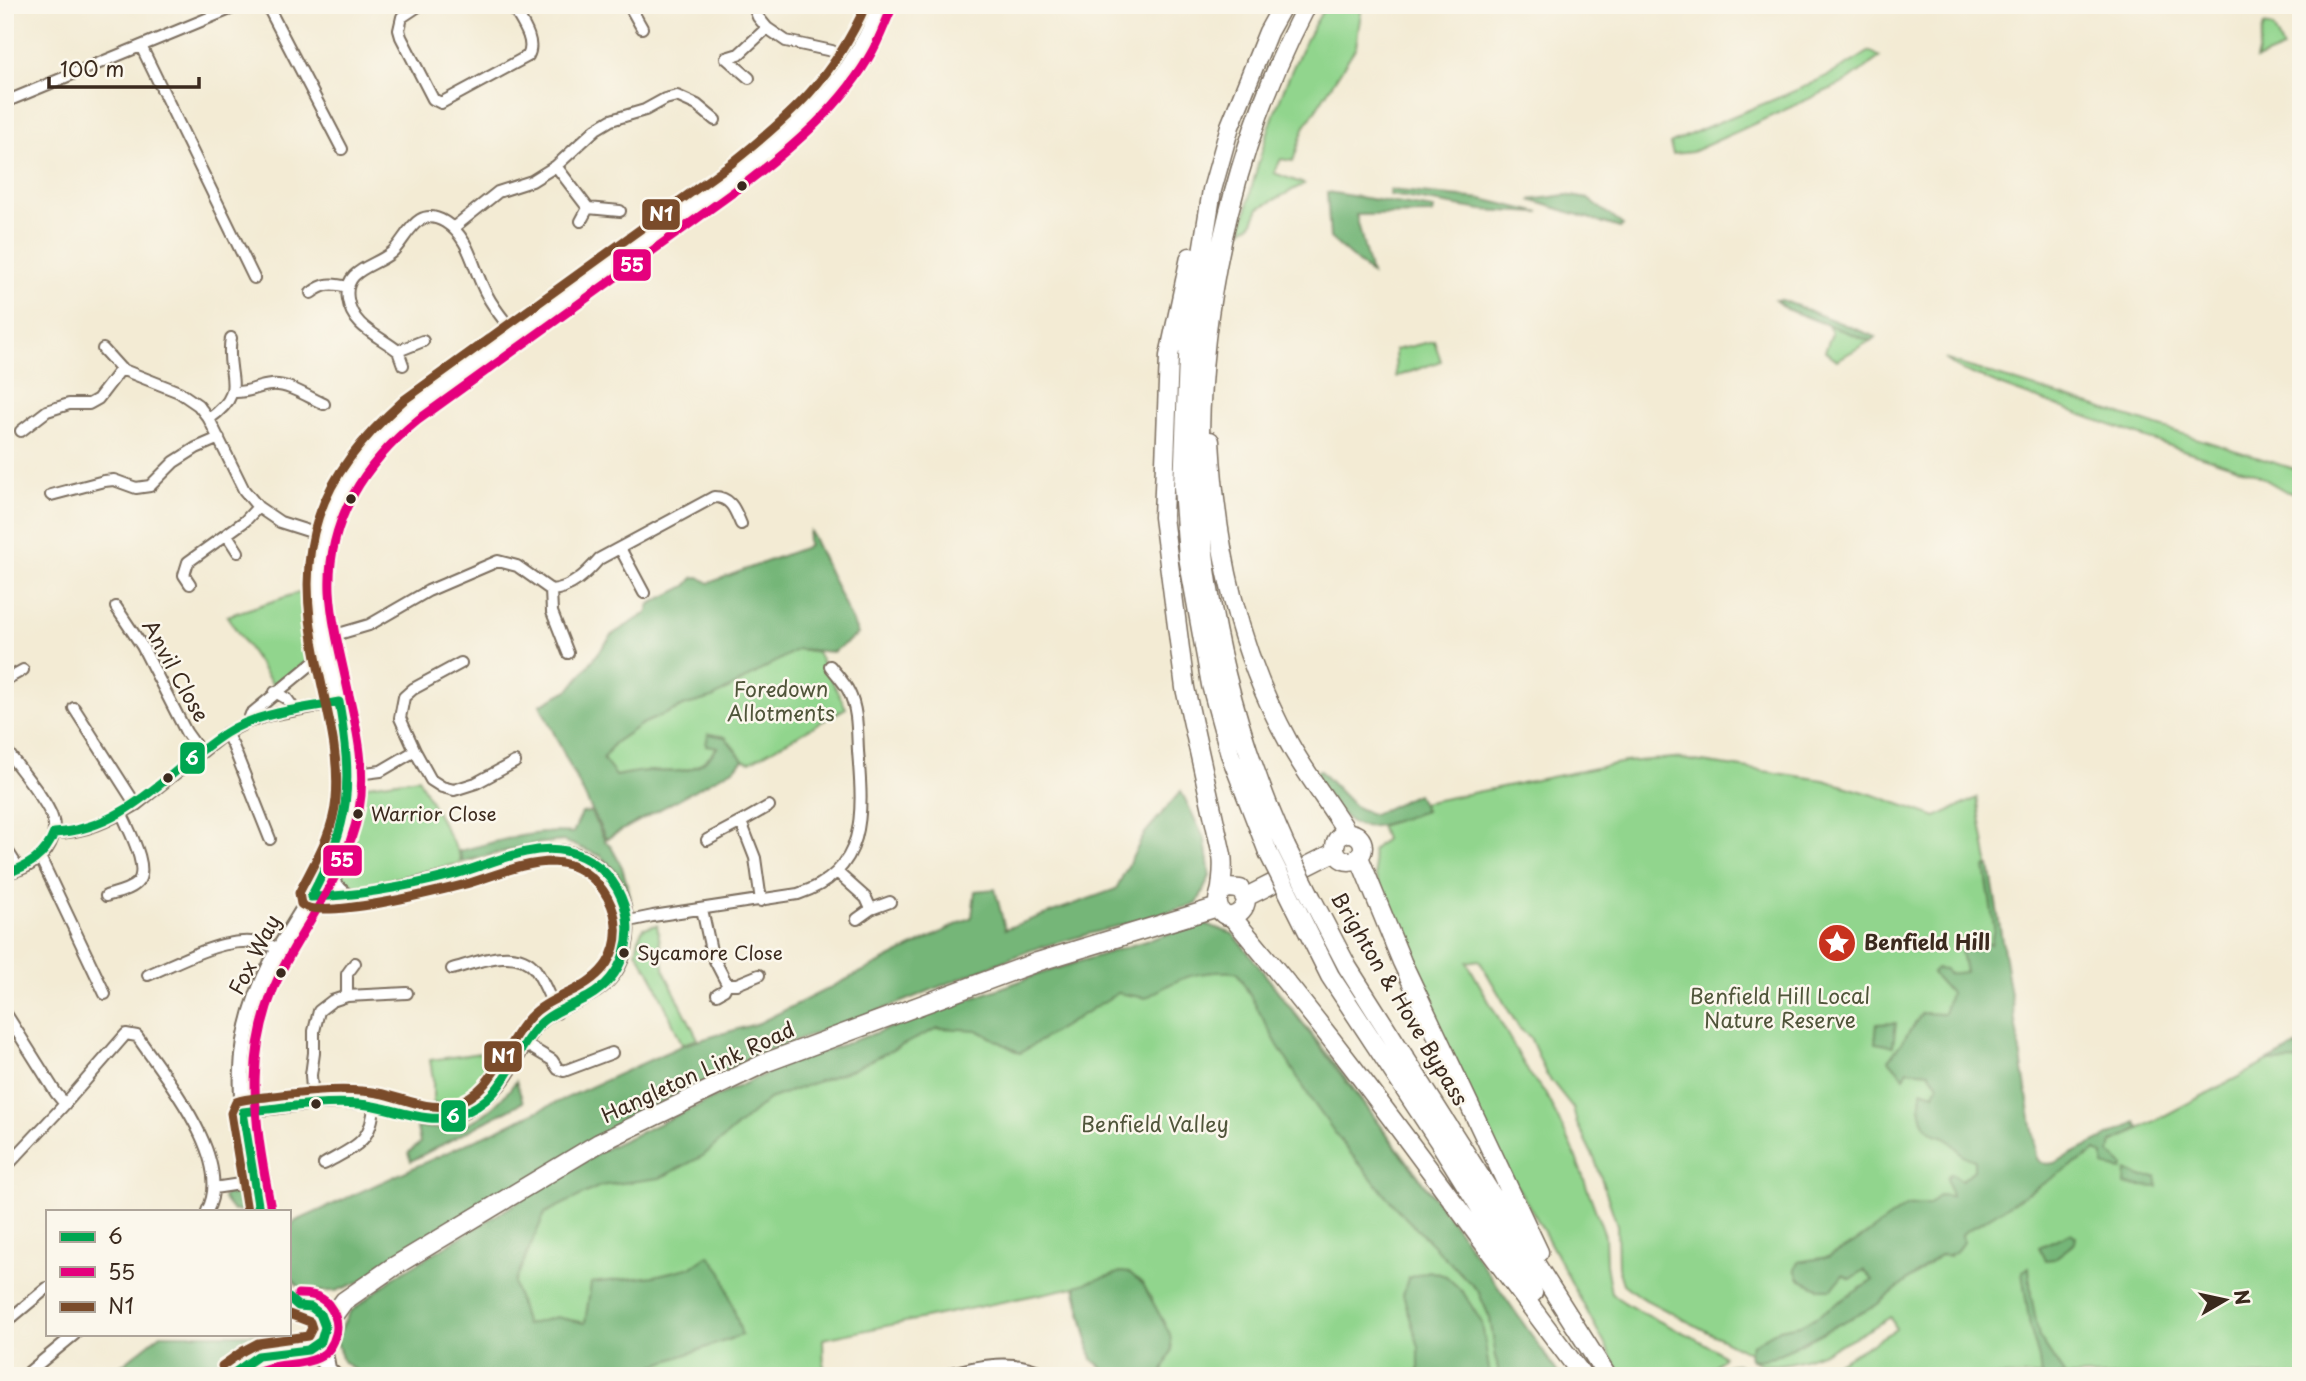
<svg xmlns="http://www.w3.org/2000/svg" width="2306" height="1381" font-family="'Playpen Sans',sans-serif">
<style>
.green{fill:#91d58d;stroke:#668056;stroke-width:2}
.forest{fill:#74b678;stroke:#58704b;stroke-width:2}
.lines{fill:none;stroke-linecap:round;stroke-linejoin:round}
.minor-casing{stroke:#7b6e5e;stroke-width:14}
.tertiary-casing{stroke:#7b6e5e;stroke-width:18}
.trunk-casing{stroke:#7b6e5e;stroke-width:21}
.minor{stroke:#fff;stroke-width:10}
.tertiary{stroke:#fff;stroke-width:14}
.trunk{stroke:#fff;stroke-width:18}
.trunk-bridge-casing{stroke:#7b6e5e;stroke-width:21;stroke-linecap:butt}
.trunk-bridge{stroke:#fff;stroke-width:18}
.bus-1-casing{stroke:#fbf7ec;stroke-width:14}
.bus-2-casing{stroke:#fbf7ec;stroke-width:14}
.bus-3-casing{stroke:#fbf7ec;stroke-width:14}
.bus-1{stroke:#00a651;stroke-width:9}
.bus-2{stroke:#e5007d;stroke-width:9}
.bus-3{stroke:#7a4b2a;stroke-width:9}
.bus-dot{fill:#3b2a1e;stroke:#fbf7ec;stroke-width:2.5}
.labels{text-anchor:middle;stroke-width:5;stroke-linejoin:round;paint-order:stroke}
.bus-label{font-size:19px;fill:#3b2a1e;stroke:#fbf7ec;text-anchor:start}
.street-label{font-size:21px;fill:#3b2a1e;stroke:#fbf7ec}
.park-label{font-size:21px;fill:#50553a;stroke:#fbf7ec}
.poi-label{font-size:21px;font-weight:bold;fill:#3b2a1e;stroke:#fbf7ec;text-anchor:start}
.line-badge{stroke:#fbf7ec;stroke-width:2.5}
.badge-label{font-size:19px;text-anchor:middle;font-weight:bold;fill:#fff}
</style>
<rect width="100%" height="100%" fill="#fbf7ec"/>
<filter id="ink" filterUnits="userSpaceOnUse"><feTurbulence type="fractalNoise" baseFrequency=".0143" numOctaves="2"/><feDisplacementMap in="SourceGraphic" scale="14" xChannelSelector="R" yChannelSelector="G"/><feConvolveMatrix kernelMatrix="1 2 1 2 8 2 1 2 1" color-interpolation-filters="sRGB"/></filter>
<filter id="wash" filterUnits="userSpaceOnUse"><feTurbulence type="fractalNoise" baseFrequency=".00686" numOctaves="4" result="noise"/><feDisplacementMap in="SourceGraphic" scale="28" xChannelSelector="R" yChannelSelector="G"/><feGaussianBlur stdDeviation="1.57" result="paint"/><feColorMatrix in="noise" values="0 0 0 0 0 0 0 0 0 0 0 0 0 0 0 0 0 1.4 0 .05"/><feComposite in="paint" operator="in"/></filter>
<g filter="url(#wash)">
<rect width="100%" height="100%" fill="#f3ebd4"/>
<path class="green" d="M1326 5H1362L1356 47 1304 128 1293 161 1281 159 1274 173 1304 184 1259 208 1252 224 1242 230C1258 152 1284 73 1326 5Z
M2264 25 2273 27 2283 49 2256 60Z
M1870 51 1880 57 1846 82 1692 152 1673 154 1670 144C1736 111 1809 92 1870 51Z
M1827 324 1870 341 1837 360 1825 351 1832 333Z
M1434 341 1441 361 1396 377 1395 350Z
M1947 360 2301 471V492H2287L2254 473 2149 439 1999 385C1984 377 1957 371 1947 360Z
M304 591 315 655 275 688 227 616Z
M798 649 817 652 846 708 750 762 743 760 725 737 709 734 706 745 718 746C697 774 682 772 650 771 639 771 627 774 616 776L603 759 614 743 642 724 686 705 712 698Z
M1674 758 1824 780 1874 795 1936 817 1977 798 2034 1138 2038 1181 1763 1354 1743 1350 1640 1297 1623 1284 1618 1268 1617 1225 1595 1160 1577 1124 1573 1108 1546 1074 1530 1037 1519 1028 1479 960 1467 962 1531 1077 1544 1091 1572 1147 1605 1236 1606 1265 1611 1293C1645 1320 1689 1330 1724 1356 1710 1381 1650 1376 1622 1376L1537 1219 1503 1164 1424 998 1376 877 1372 851 1385 839 1380 826 1425 811 1422 803 1625 762Z
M418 778 459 854 461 863 361 887 345 885 342 867 354 830 359 789 361 786Z
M1203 923 1233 934 1333 1061 1440 1205 1490 1318 1499 1376H1111L1092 1359 1075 1287 823 1339 824 1376H363L343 1361 336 1339 349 1313 396 1276 778 1068 1040 974Z
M657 925 665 973 698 1039 682 1044 652 976 636 951 640 934 644 928Z
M2301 1044V1376H1800L1834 1365 1896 1329 1891 1317C1861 1334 1783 1381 1750 1359L1758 1360 1875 1306 1940 1255 1950 1256 1961 1234 2009 1204 2097 1151Z
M502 1050C503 1059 499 1064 494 1071 479 1095 462 1106 433 1104V1079L430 1060Z
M270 1359C291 1361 304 1361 320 1376H245Z
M1794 1370 1800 1376H1751L1752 1371 1765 1373Z"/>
<path class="forest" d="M1389 190 1482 199 1540 213 1481 210 1390 195Z
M1327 192 1434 209 1433 214 1356 215 1371 274 1330 238Z
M1566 195 1588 199 1623 225 1620 228 1530 200Z
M1775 300H1782L1876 337 1870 341 1786 309Z
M810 531 858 634 833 652 798 649 712 698 686 705 642 724 614 743 603 759 616 776C627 774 639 771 649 771 681 772 697 775 718 747L706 745 708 734 725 737 743 760 735 768 606 839 540 705 570 689 613 634 647 613 650 604 686 586 693 578 699 577 709 583 809 546 807 540Z
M1319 770 1354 806 1373 815 1417 794 1425 811C1353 835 1357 837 1312 775Z
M1181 791 1205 840 1210 876 1197 904 1031 950 889 1007 759 1054 606 1131 367 1279 336 1291 304 1292 289 1276V1228L294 1222 683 1045 759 1023 972 917 975 891 995 889 1005 929 1116 889 1145 833Z
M591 812 605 841 610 845 622 867 631 899 615 871 601 856 564 841 534 844 463 862 459 851C496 842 535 829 573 833L582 813Z
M1990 866 2034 1138C2035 1154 2034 1167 2054 1163L2136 1122 2139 1128 2112 1143 2110 1153 2123 1165 2122 1170 2103 1166V1154L2096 1151 1962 1234 1963 1242C1956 1253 1953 1256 1940 1255L1875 1306 1774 1357 1758 1360 1750 1359 1749 1354 1752 1345 1779 1329 1800 1325 1816 1317 1873 1280 1864 1270 1851 1279 1843 1275 1832 1289H1820L1799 1279 1795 1269 1798 1262 1828 1257 1853 1244 1907 1206 1928 1205 1939 1195 1951 1196 1947 1177 1951 1173 1962 1180 1974 1170V1160C1955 1153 1960 1149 1948 1139 1944 1135 1936 1136 1932 1132 1920 1124 1918 1102 1922 1090L1934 1094 1938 1084 1929 1072 1908 1070 1904 1077 1889 1060 1922 1013 1944 1014 1950 993 1932 973 1936 969 1946 970 1948 974 1965 972 1961 952 1971 947 1977 938 1991 945 1994 927 1985 867Z
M1203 923 1233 934 1248 952 1457 1228 1560 1376H1499L1490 1318 1478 1291 1398 1210 1346 1148 1312 1101 1277 1044 1237 972C1198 970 1179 977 1146 998L1118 993 1020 1053 977 1030 938 1028 853 1069 769 1099 703 1156 660 1178 600 1186 545 1213 514 1284 526 1325 556 1317 585 1323 591 1283 654 1276 692 1267 709 1255 722 1272 742 1335 624 1376H363L343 1361 336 1339 349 1313 396 1276 609 1147 778 1068 1040 974Z
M1896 1023 1893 1046 1875 1043 1877 1024Z
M2301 1044V1061L2267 1062Z
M516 1081 523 1102 411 1161 408 1153 420 1143 417 1128C427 1126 435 1129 445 1129 475 1127 500 1104 516 1081Z
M2126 1170 2141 1177H2156L2158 1187 2125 1185Z
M231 1187 246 1194 250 1211H233L223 1198Z
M2071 1233 2076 1237 2075 1243 2054 1259 2046 1260 2039 1247Z
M2029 1267 2031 1295 2039 1337 2065 1376H2041L2039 1359 2030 1327 2022 1272Z
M1429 1271 1446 1276 1463 1292 1482 1323 1490 1376H1415L1419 1368V1347L1403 1295 1408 1278Z
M1121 1272 1130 1273 1143 1284 1170 1334 1172 1350 1161 1376H1111L1092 1359 1076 1286Z
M161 1334H260L201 1376H108Z
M270 1359 278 1368 276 1376H245Z
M1736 1364 1752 1371 1751 1376H1710L1728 1365Z"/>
</g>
<g filter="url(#ink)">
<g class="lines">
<defs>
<path id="minor" d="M267 5 342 149
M420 5 402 17 399 30 401 37 433 99 441 103 528 56C537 40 519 19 512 5
M629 5 642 28
M767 28 786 41 832 51
M141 46 254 278
M749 78 726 58 739 54 767 28 758 17 753 5
M5 102 240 5
M556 166 588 208 620 211
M581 221 588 208
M453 228 498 192 532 181 556 166 596 129 611 120 645 110 665 99 677 96 697 105 715 120
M311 293C324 283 332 283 347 287
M423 341 398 351C378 335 352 327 348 299 343 269 374 267 391 253 407 240 415 204 445 222 471 238 473 271 487 295 494 309 506 322 515 335
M103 349 121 369 179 392 198 405 209 419 244 490 258 507 280 522 324 536
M398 351 403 365
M233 392C250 393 256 386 271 385 288 383 308 397 324 404
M209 419C250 390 224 377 231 338
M21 431 47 411 69 404H89L98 399 121 369
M51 495 104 481 114 480 136 488 150 486 174 462 196 448 219 438
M227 535 238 552
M620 548 644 593
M190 584 184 575 188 562 245 521 258 507
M551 590C571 589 587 573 599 559L714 497C731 497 735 510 741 524
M116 607 142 646 186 732 201 753
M325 638 369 625 428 591 498 561 517 566 551 590 552 612 568 653
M461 663 413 689 404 697 400 718 415 751 431 780 442 787 454 790 476 783 515 762
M5 680 23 670
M275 692 287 699 295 710
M74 708 136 805
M248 722 251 714 314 662
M226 733 233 746 270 839
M5 748C18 768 45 797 52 817 59 835 47 855 31 864 24 869 14 871 5 874
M349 775 381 771 415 751
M741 822 769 806
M54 833C85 833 109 821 136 805L226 733 248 722 270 715 339 702
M707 840 741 822 755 858 761 901
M5 847 19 869
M40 857 105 994
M333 859C331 876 335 886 349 895
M838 873 866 898 871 909 857 919
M106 896C116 893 130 890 137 883 151 869 128 829 122 814
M702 909 712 955 727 984H737L759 975
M871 909 890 902
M629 921 653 916 798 894C868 872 863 813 858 751 857 732 858 710 849 692 845 683 836 674 830 666
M452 969C475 963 516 945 535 969 544 981 550 999 557 1013
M148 975C189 958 235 928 279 949
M717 994 724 990 727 984
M347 996V974L355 963
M5 1012 56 1093 65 1104
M525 1044 552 1060 558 1069 564 1071 612 1053
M313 1104 311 1075 314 1053V1031L319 1011 332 1001 347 996 407 993
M243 1112C286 1108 331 1099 374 1105 401 1109 430 1125 457 1116 485 1106 503 1086 517 1060 524 1048 530 1034 540 1024 557 1007 585 1003 603 987 651 945 627 861 565 851 528 845 487 867 452 875 405 886 360 897 311 897
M324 1164C354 1147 372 1143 374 1105
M5 1168 65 1104 126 1034 137 1036C165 1078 235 1160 207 1211
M214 1188 253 1182
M5 1323 47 1288
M324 1337 330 1368
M302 1352 330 1368 338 1376
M24 1376 75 1334
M942 1376C976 1365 1017 1357 1050 1376"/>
<path id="tertiary" d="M259 1211C240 1111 225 1043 279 949 306 903 338 861 347 806 354 769 344 728 336 691 329 658 320 625 318 592 315 543 336 491 365 453 378 437 395 423 411 410 484 357 557 303 630 250 723 183 839 119 880 5"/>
<path id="trunk" d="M1190 257 1169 356 1163 517 1185 688 1222 855C1224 867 1222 877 1221 888 1220 894 1217 899 1218 904 1221 924 1245 917 1246 900L1240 889 1228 888 1221 892
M1210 441C1216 547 1237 649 1289 743 1306 774 1328 802 1347 832
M1335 847a14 14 0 1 1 28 0a14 14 0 1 1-28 0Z
M1286 847C1236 737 1205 614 1199 493 1198 474 1199 454 1200 434 1202 287 1238 137 1307 5
M1268 852 1230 754 1211 685 1188 557 1183 487 1189 333 1212 190 1230 126 1268 32 1283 5
M1359 857 1402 962 1539 1252
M1246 897 1335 852
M1312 899 1348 968 1607 1376
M1295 906 1330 976 1438 1140 1533 1293
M1231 916C1357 1063 1466 1223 1583 1376
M325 1327 344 1301 393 1267 599 1143 767 1062 1037 962 1218 907
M280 1334 286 1345 302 1352C342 1344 324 1292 289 1310
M230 1376 260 1355 275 1334"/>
</defs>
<use href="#minor" class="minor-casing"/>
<use href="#tertiary" class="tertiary-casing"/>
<use href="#trunk" class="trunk-casing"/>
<use href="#minor" class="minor"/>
<use href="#tertiary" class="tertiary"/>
<use href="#trunk" class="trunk"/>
<defs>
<path id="trunk-bridge" d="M1286 847 1312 899
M1268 852 1295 906"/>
</defs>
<use href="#trunk-bridge" class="trunk-bridge-casing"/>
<use href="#trunk-bridge" class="trunk-bridge"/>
<defs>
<path id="bus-1" d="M54 833C128 829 168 770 226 733 259 712 302 709 339 702
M5 874C28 866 45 857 54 833
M311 897C351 821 353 786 339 702
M243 1112C281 1108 321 1101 359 1104 392 1106 426 1126 458 1115 507 1099 509 1058 538 1026 551 1012 571 1006 588 997 624 977 637 934 621 897 611 873 591 857 566 851 528 843 488 866 452 875 406 887 359 896 311 897
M243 1112 259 1211
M230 1376 258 1356 308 1350 321 1341 325 1327 320 1314 311 1307 298 1306 289 1298"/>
<path id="bus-2" d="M271 1209C253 1114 240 1041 291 953 318 906 348 864 359 810 366 772 358 733 349 695 342 661 332 626 330 591 327 520 365 463 418 420L746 183C794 146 844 104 873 50 880 37 885 23 891 10
M250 1376C277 1356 326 1376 336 1334 339 1323 335 1313 328 1304 320 1295 309 1294 298 1294"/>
<path id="bus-3" d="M247 1211 231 1113 236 1102C247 1098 261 1098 273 1096 307 1092 343 1087 378 1093 401 1097 427 1111 451 1105 496 1093 502 1046 530 1017 541 1005 556 999 570 992 585 985 598 977 607 963 633 922 601 864 553 862 523 862 494 876 466 884 439 891 319 921 301 904L299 893C314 863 333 834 336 799 340 752 326 708 317 662 293 546 316 479 404 400L732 163C793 114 833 78 866 5
M222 1366 243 1351 258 1343 308 1336 312 1328 310 1322 289 1314"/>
</defs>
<use href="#bus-1" class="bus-1-casing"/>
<use href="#bus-2" class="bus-2-casing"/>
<use href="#bus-3" class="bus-3-casing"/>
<use href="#bus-1" class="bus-1"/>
<use href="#bus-2" class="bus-2"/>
<use href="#bus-3" class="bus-3"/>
</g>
</g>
<defs>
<symbol id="sight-disc" viewBox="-11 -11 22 22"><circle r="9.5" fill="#c8321e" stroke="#fbf7ec"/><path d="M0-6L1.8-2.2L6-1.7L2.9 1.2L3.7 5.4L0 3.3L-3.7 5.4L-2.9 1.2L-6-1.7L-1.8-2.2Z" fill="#fff"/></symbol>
</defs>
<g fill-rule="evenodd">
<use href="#sight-disc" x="1815" y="921" width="44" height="44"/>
</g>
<g class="bus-dot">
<circle cx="742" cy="186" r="6"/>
<circle cx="351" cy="499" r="6"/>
<circle cx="168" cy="778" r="6"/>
<circle cx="358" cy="814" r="6"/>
<circle cx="624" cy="953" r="6"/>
<circle cx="281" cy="973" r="6"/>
<circle cx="316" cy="1104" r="6"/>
</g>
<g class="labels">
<g class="bus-label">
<text x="371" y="821">Warrior Close</text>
<text x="637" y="960">Sycamore Close</text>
</g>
<g class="street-label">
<text transform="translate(175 671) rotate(61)" y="7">Anvil Close</text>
<text transform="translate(255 955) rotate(-63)" y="7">Fox Way</text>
<text transform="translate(1399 999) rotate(59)" y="7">Brighton &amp; Hove Bypass</text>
<text transform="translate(698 1073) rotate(-25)" y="7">Hangleton Link Road</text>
</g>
<g class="park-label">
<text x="781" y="697">Foredown<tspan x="781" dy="24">Allotments</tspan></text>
<text x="1780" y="1004">Benfield Hill Local<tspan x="1780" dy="24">Nature Reserve</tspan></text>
<text x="1155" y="1132">Benfield Valley</text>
</g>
<g class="poi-label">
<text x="1864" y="950">Benfield Hill</text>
</g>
</g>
<g class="line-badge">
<rect x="641" y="198" width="40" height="33" rx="7" fill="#7a4b2a"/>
<rect x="612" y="248" width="40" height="34" rx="7" fill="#e5007d"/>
<rect x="179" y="741" width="27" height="34" rx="7" fill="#00a651"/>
<rect x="322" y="844" width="41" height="33" rx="7" fill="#e5007d"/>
<rect x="483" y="1040" width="40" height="33" rx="7" fill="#7a4b2a"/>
<rect x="440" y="1099" width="27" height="34" rx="7" fill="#00a651"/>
</g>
<g class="badge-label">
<text x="661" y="221">N1</text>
<text x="632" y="272">55</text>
<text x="192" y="765">6</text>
<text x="342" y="867">55</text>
<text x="503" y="1063">N1</text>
<text x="453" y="1123">6</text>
</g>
<rect width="2306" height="1381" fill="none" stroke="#fbf7ec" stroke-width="28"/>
<rect x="46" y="1210" width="245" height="126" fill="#fbf7ec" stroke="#aea59a" stroke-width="2"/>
<rect x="60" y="1232" width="35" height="10" fill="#00a651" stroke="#aea59a" stroke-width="2"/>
<text x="108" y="1244" font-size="21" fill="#3b2a1e">6</text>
<rect x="60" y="1267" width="35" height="10" fill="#e5007d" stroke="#aea59a" stroke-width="2"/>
<text x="108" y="1280" font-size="21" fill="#3b2a1e">55</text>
<rect x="60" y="1302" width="35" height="10" fill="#7a4b2a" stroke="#aea59a" stroke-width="2"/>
<text x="108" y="1314" font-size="21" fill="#3b2a1e">N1</text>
<g transform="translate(2225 1300) rotate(81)" stroke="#fbf7ec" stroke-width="5" paint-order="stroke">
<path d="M0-5L12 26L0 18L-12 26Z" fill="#3b2a1e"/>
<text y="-10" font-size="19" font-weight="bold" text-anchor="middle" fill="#3b2a1e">N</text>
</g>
<path d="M49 77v10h150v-10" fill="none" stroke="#3b2a1e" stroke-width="3.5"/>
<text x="60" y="77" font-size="21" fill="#3b2a1e" stroke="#fbf7ec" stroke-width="5" paint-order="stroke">100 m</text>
</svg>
